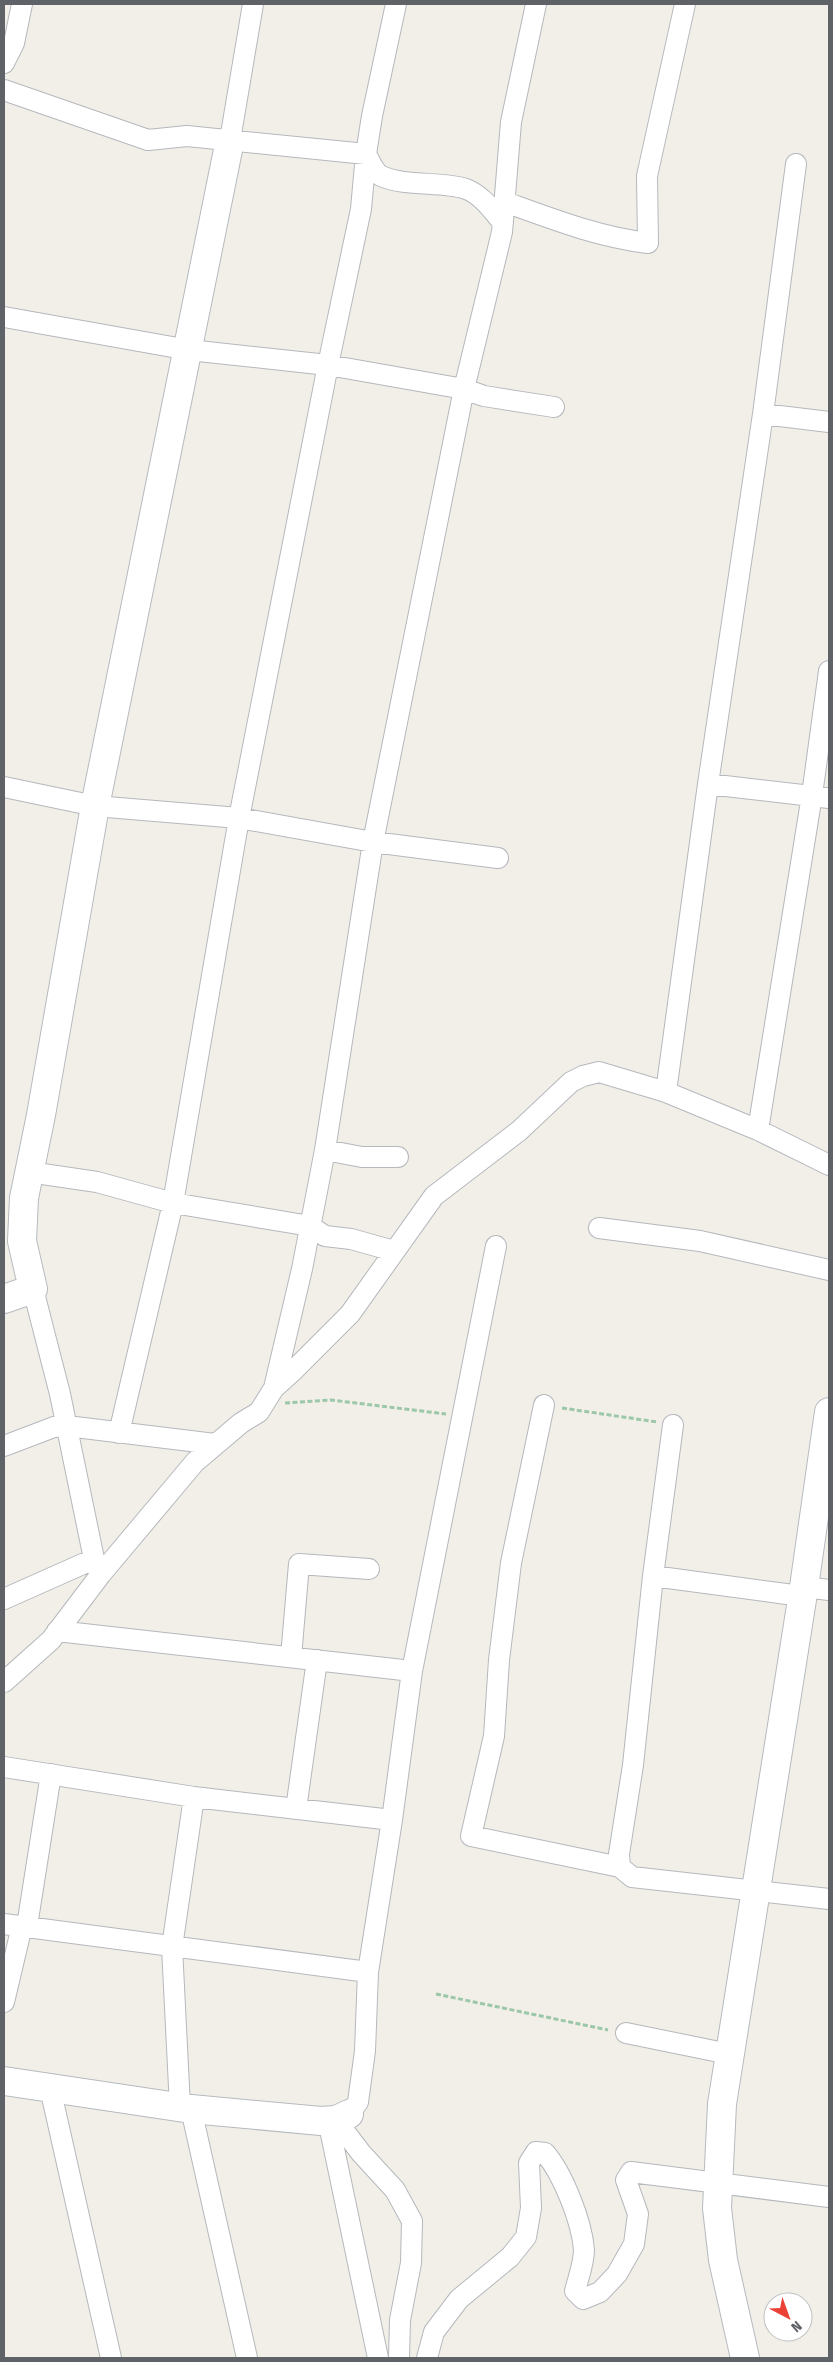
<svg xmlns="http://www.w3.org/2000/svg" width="833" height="2362" font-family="'Fira Sans Condensed',sans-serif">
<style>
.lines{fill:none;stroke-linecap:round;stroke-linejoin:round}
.street-casing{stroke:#b5b8bc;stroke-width:22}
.secondary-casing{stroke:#b6babf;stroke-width:30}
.path{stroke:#9cc7a9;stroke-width:3;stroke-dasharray:5 2.5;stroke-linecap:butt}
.street{stroke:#fff;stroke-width:20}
.secondary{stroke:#fff;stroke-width:28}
</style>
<rect width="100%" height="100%" fill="#f1efe8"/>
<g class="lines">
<defs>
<path id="street" d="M4 63 14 43 22 4
M4 90 148 140 187 136 366 154C370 161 374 172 381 176 406 187 442 181 466 189 482 195 493 211 503 223
M230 140 253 4
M505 202C552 219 598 237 648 243L647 176 685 4
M4 317 189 350 328 365 464 389 484 396 554 407
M763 414 829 422
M708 784 829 798
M4 787 95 806 239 818 373 842 498 858
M666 1092 708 784 763 414 796 164
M758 1130 812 795 829 671
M325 1150 362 1157H398
M29 1172 97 1182 173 1203 310 1226 325 1236 351 1239 394 1251
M599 1228 700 1241 829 1270
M33 1289 60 1394 94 1559 101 1574
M274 1388 302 1269 325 1150 373 842 464 389 502 232 511 122 536 4
M544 1405 511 1563 499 1660 494 1736 471 1836 620 1867 632 1877 829 1899
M119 1433 173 1203 239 818 328 365 361 209 366 154 372 116 396 4
M4 1446 54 1427 67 1426 215 1444
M653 1576 801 1596
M804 1587 829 1590
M4 1599 94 1559
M57 1631 412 1671
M291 1657 299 1564 369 1569
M4 1682 51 1640 101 1574 195 1462 241 1423 259 1412 274 1388 293 1371 350 1314 434 1196 519 1131 571 1082 583 1076 599 1072 666 1092 758 1130 829 1165
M4 1767 194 1797 392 1820
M296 1809 317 1660
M620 1867 619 1854 633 1765 653 1576 673 1425
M4 1924 368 1972
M27 1926 51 1774
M4 2002 22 1926
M626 2033 729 2054
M50 2088 111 2358
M180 2107 172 1947 194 1797
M191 2109 247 2358
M349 2114 358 2102 365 2051 368 1972 392 1820 412 1671 496 1246
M328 2120 378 2358
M336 2120 361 2153 395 2190 412 2221 411 2263 400 2320 399 2358
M427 2358 434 2332 459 2299 510 2257 526 2237 531 2208 529 2163 536 2152 545 2153C563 2174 582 2222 584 2250 584 2263 578 2279 575 2291L583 2299 600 2292 617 2274 634 2244 638 2214 626 2180 631 2172 829 2197"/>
<path id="secondary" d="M4 1299 33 1289 22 1241 24 1198 41 1115 95 806 230 140
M4 2081 191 2109 321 2121 336 2120 349 2114
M745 2358 723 2260 717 2208 722 2104 804 1587 829 1412"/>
</defs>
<use href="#street" class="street-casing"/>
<use href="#secondary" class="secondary-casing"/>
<path class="path" d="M285 1403 331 1400 446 1414
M562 1408 657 1422
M436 1994 608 2030"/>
<use href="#street" class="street"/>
<use href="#secondary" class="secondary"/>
</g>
<rect width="833" height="2362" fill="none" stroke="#5f6368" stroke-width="10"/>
<g transform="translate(788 2317) rotate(139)"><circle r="24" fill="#ffffff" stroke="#bfc1c3"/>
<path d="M0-4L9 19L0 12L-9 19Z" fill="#ea4335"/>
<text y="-8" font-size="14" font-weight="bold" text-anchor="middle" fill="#5f6368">N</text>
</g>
</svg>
